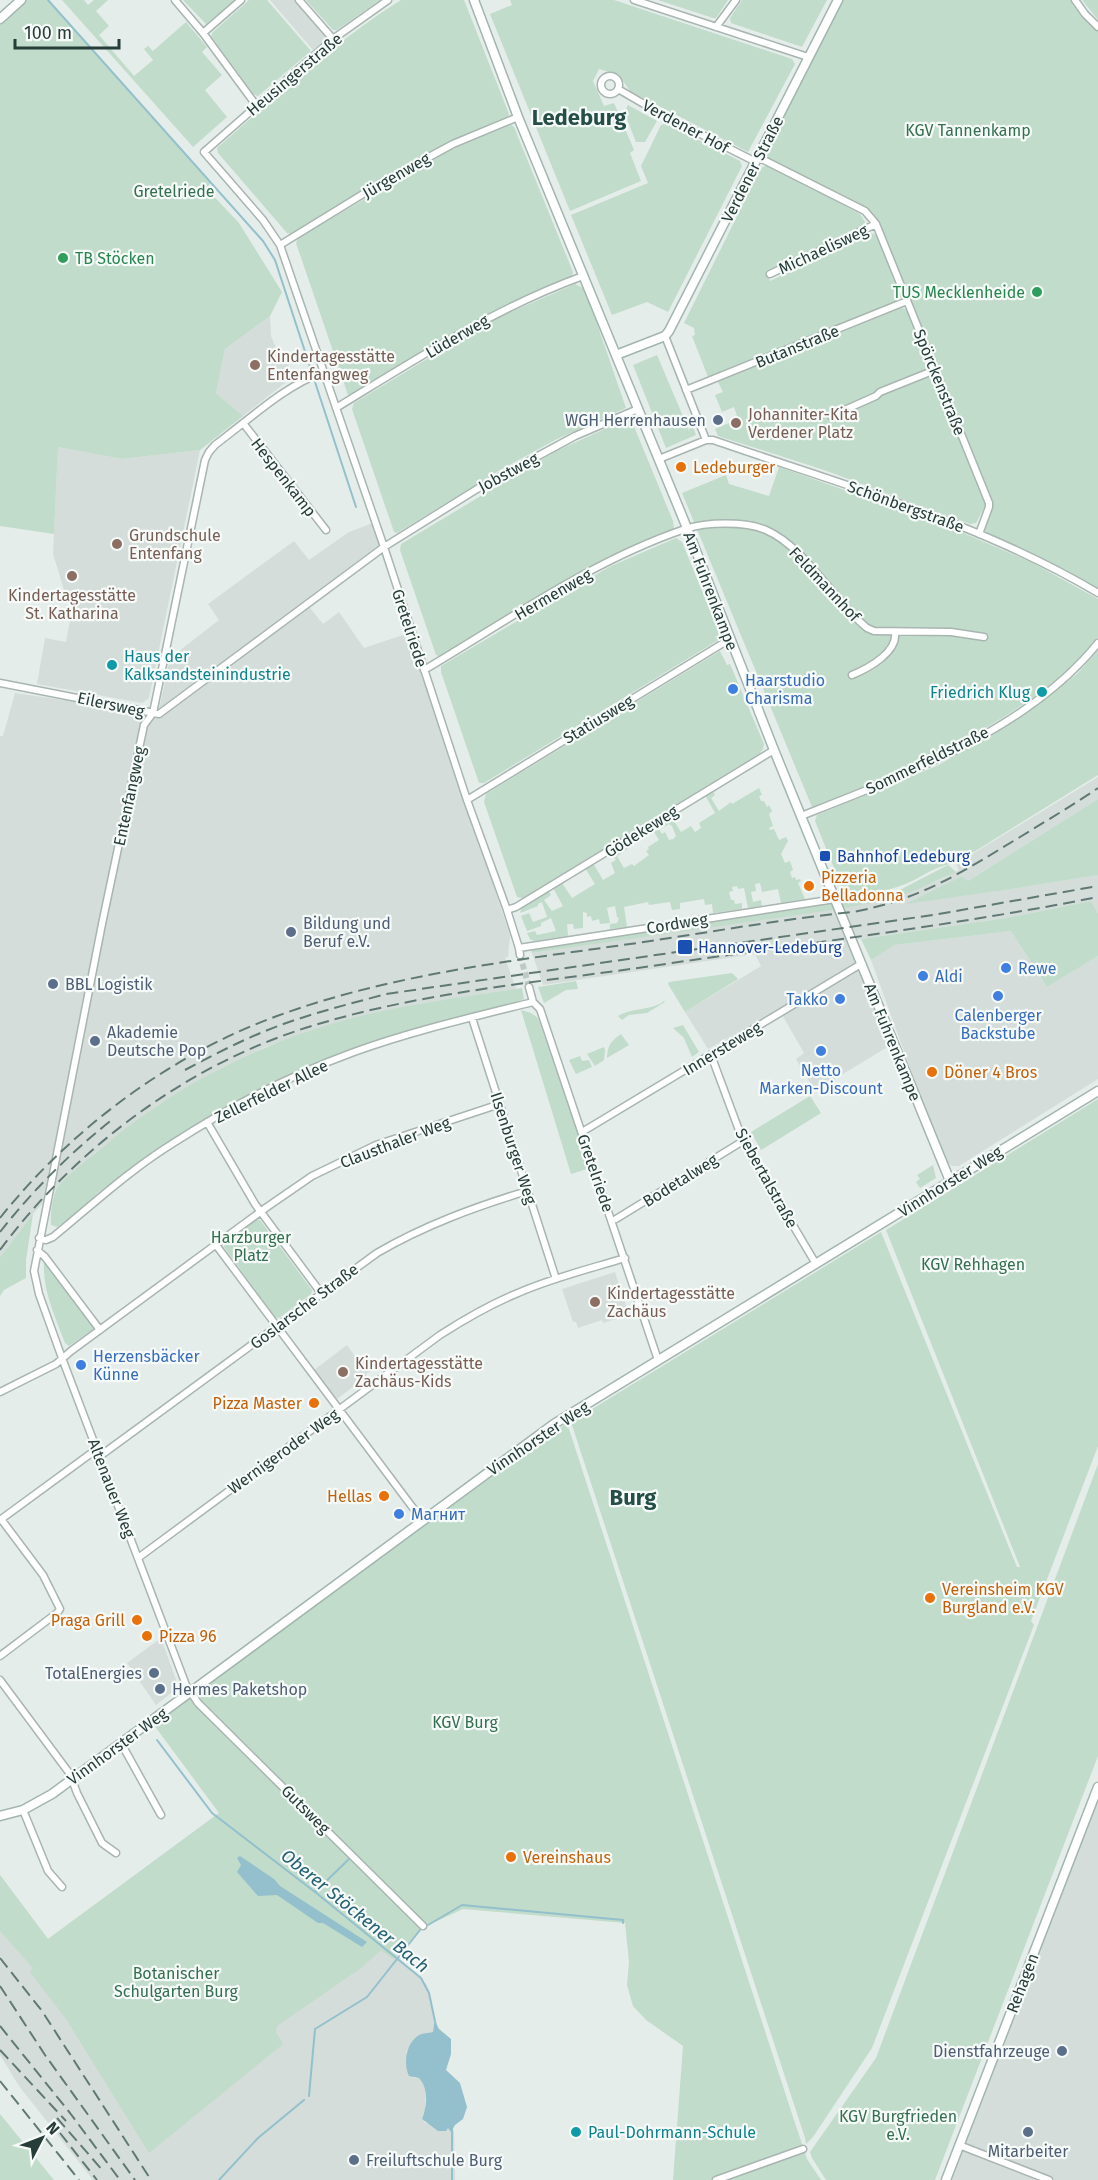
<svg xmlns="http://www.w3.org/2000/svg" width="1098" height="2180" font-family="'Fira Sans',sans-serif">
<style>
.built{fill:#d4ddd9}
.green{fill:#c1dcca}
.water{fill:#93c0cc}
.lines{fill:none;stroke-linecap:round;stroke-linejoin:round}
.stream{stroke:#93c0cc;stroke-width:2}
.street-tunnel{stroke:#bfcac7;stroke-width:6;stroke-dasharray:6 3;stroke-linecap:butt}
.street-casing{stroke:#a8b5b1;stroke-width:9}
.secondary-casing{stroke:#a2b5af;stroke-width:11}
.street{stroke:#fff;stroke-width:6}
.secondary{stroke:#fff;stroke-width:8}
.rail{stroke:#617974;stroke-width:2;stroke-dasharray:12 6;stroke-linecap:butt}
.leisure-dot{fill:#2e9e5b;stroke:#f6faf8;stroke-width:2}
.education-dot{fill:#8d6e63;stroke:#f6faf8;stroke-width:2}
.service-dot{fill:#5c6f8a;stroke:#f6faf8;stroke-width:2}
.food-dot{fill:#e8710a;stroke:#f6faf8;stroke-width:2}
.culture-dot{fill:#0f9aa8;stroke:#f6faf8;stroke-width:2}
.shop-dot{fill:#3f7fe0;stroke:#f6faf8;stroke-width:2}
.transit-dot{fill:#1a4fb4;stroke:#f6faf8;stroke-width:2}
.labels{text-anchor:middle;stroke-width:4.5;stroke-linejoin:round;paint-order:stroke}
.street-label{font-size:16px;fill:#263d39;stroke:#f6faf8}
.park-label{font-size:16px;fill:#34704f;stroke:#f6faf8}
.leisure-label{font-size:16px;fill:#27864d;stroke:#f6faf8;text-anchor:start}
.education-label{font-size:16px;fill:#785e54;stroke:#f6faf8;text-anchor:start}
.service-label{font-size:16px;fill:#4e5e75;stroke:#f6faf8;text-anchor:start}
.food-label{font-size:16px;fill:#c56008;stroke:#f6faf8;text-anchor:start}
.culture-label{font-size:16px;fill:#0d838f;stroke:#f6faf8;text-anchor:start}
.shop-label{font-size:16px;fill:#366cbe;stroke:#f6faf8;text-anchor:start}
.transit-label{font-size:16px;fill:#164399;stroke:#f6faf8;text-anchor:start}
.water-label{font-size:18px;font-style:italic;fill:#256274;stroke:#f6faf8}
.district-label{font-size:22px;font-weight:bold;fill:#244e46;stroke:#f6faf8}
</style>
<rect width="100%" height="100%" fill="#e5edea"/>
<path class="built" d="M270 0H296L328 37 313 50Z
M270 316 271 336 276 348 291 361 286 370 283 371 282 379 285 383 243 416 216 393 225 349Z
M58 447 122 459 200 450 149 698 142 703 37 684 45 638 66 642 73 603 65 593 53 554Z
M373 523 384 553 310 608 323 624 339 612 364 648 409 633 510 935 508 957 505 958 516 989 522 988 418 1004 339 1022 265 1047 219 1069 158 1105 95 1153 56 1189 33 1214 0 1257V736H3L15 693 158 714 170 658 219 620 208 604 294 541 309 560 349 532Z
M1098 777V799L968 881 962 876 907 903 1012 889 1098 875V914L1091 901 1006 918 852 940 894 1043 815 1091 796 1059 804 1053 781 1013 840 976 708 1049 685 1012 761 966 755 954 543 985 532 953 882 901 942 879 959 870 956 864Z
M1011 931 1047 987 1098 956V1079L959 1166H953L947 1163 911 1071 871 960 895 945Z
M615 1272 629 1315 603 1323 602 1320 578 1328 576 1322H573L562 1289Z
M347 1345 359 1362 368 1356 371 1361 374 1359 379 1366 366 1374 367 1376 337 1399 314 1370Z
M161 1638 178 1685 176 1689 156 1705 127 1663Z
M1098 1799V2180H952L967 2140Z
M219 1813 420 1929 397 1956 427 1985 436 2023 434 2024 433 2032 420 2035 406 2052 414 2078H419L422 2081 426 2090 425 2109 422 2119 425 2123 448 2128 454 2131 455 2180H93L19 2086 0 2055V1875L48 1939Z"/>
<path class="green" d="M21 0H48L211 183 206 188 239 223 282 292 270 316 225 349 216 393 243 416 200 450 122 459 58 447 54 534 0 526V19Z
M62 0H84L88 5 94 0H108L96 11 109 26 99 35 134 76 153 60 144 49 148 46 153 51 186 22 207 47 202 52 222 75 205 90 227 117 193 147Z
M183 0H236L206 24Z
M249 0H267L311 51 258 96 253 94 211 36 213 32Z
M306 0H380L337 30H333Z
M401 0H464L509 114 508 118 462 137 397 170 291 234 287 233 218 153 217 148C277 96 334 42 401 0Z
M510 0H614L792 59 795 64 748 152 630 91 619 75 599 69 593 81 604 106 614 103 634 150 630 153 641 181 570 211 490 14 512 5Z
M658 0H728L716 18H713Z
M742 0H827L802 47 731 23 730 18Z
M838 0H1075L1098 27V593L979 534 989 508 870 215 758 157Z
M1082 0H1098V20Z
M628 105 657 121 645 142H636L624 112Z
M664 124H667L740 161 742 166 668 312 647 302 612 315 571 215 648 183 641 166 661 125Z
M511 125 514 127 573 272 572 276 537 290 470 324 351 395H348L296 243 298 238 445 152Z
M765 166H769L860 214 865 222 863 225 766 271 770 281 871 233 877 235 901 294 899 300 708 377 692 336 695 335 694 328 684 323 761 168Z
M575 284 585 289 626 408 555 440 500 470 397 533 394 532 352 409 354 403 490 321Z
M902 308 907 310 986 504 976 523 970 524 824 470 718 436 715 429 738 419 734 407 722 412 715 395 723 392 718 382Z
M657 355 690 433 689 429 693 427 696 435 666 448 633 365Z
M627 419 633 424 673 521 674 529 577 575 441 657 436 655 400 550 401 544 554 452Z
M779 467 947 526 1031 562 1098 599V637C1083 659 1060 678 1038 694 969 744 891 777 812 807L682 493 726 475 729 484 769 496Z
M676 538 682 542 720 635V639L484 783H479L441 672V666L609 567Z
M1098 650V775L956 863C932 866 921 879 900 886 883 892 861 895 844 893L815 821 817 815 939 765 1024 714 1077 674Z
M720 651 727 665 730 664 764 744 763 749 759 754 523 898 517 897 484 802 486 794Z
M759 788 762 795 759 796 761 801H764L767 807 769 805 772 811 769 814 773 826 769 828 770 830 774 829 779 840 786 837 788 841 781 854 785 863 790 861 793 870 790 872 792 878 795 877 796 880 800 879 801 881 798 883 805 899 781 903 778 889 762 892 760 883 755 884 756 891 751 892 753 902 761 900 762 906 748 908 744 888 738 889 737 886 732 887 733 891 729 892 731 900H734L735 904 742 903V909L713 913 712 904 705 905 704 899 680 903V909L672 910 670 902 649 905 648 902 624 907 627 927 610 929V924L617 923 619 918 617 917 615 906 607 908 610 923 600 924 599 919 592 921 591 916 587 917V913L583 912V928L574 929 573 924H567L568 936 534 941 530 939 527 933 535 931 537 935 556 931 551 918 541 923V926L527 931 521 916 529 913 533 922 547 917 542 902 538 904V906L520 913 522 907 549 891 551 895 544 900 552 911 563 906 553 888 562 883 572 898 595 884 585 868 593 863 603 880 615 873 611 863 616 860 611 852 627 843 632 846 617 856 624 868 632 864 634 866 649 855 646 851 649 849 648 847 659 840 654 832 659 829 662 834 665 832 669 840 673 839 676 836 672 826 669 824 662 828 659 823 671 816 681 832 691 826 695 832 701 828 699 823 715 813 705 795 713 791 715 795 711 798 719 811 731 802 732 804Z
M1098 799V875L1012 889 905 904 962 876 968 881Z
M948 865 956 872 909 893 882 901 839 909 532 953 530 947 836 900 892 894Z
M1091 901 1098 914V956L1047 987 1011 931 895 945 871 960 861 939 1006 918Z
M732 973 738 979 685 1012 668 984 669 982Z
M576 981 578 989 566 990 544 1003 538 987Z
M522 988 524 999 513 1003V1007L352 1050 172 1141 99 1192 70 1218 57 1227 51 1225C50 1216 52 1199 56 1190 61 1180 93 1155 103 1147 178 1083 269 1038 365 1015 416 1003 469 996 522 988Z
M664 1001 665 1002 647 1013 629 1015 622 1020 618 1016C633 1007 652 1011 664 1001Z
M521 1010 531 1013 538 1018 590 1168 571 1174Z
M683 1025 699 1052 692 1057 684 1038 673 1028Z
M621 1034 629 1045 607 1058C608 1045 610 1042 621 1034Z
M604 1047 605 1050 604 1060 595 1066 587 1054Z
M580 1056 582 1061 589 1060 592 1067 576 1074 569 1060Z
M810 1096 821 1113 761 1150 751 1132Z
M1098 1099V1446L1031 1621 1034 1625 872 2048 813 2137 806 2144 805 2138 571 1422 881 1232 1017 1567H1020L886 1230Z
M933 1165 936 1178 920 1188 916 1182 920 1179 917 1175Z
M33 1214 26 1260V1278L4 1290 0 1296V1257Z
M256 1220H260L312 1290 311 1294 279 1318 275 1317 224 1247V1244Z
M44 1260 95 1328 69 1346 65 1343C55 1316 42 1290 44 1260Z
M567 1423 792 2114 807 2159 821 2180H673L683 2046 646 2020 633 2006 627 1985 629 1962 625 1923 463 1909 420 1929 394 1960 381 1950 361 1968 277 2026 276 2032 283 2044 149 2153 66 2019 30 1972 33 1968 0 1931V1875L48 1939 219 1813 151 1721 356 1569Z
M1098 1464V1756L935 2180H826L812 2158 810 2152 876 2058Z
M0 2114 54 2180H0Z"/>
<path class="water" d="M240 1856 274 1879 280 1886 367 1942 362 1947 323 1923H318L277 1895 258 1896 237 1872 241 1865 237 1858Z
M436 2023 439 2029 451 2039V2054L446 2070 460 2083 467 2107 463 2119 455 2125 451 2132 448 2128 446 2131H438L422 2119C427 2106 429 2089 419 2078L409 2076C403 2063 406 2043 419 2035 423 2033 429 2033 433 2032L434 2024Z"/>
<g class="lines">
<path class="stream" d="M48 0 263 241 275 260 356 507
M157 1740 212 1813 315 1892 421 1978 429 1993 436 2026
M315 1892 349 1859
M428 1925 462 1905 623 1920V1923
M309 2096 315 2029 367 1997 420 1930
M452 2129V2180
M219 2180 258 2138 304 2100"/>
<path class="street-tunnel" d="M520 955 529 987"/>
<defs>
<path id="street" d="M175 0 203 33 256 105
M299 0 333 39
M388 0 333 39 204 152 263 220 280 245 384 547 467 800 507 910 519 948 520 955
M634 0 808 57
M1075 0 1085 14 1098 27
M716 27 736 0
M203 33 241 0
M601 85a9 9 0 1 1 18 0a9 9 0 1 1-18 0Z
M618 89 663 115 756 162
M758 157 865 211 876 224 989 503V507L979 534
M280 245 381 183 453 144 518 117
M770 274 876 224
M665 336 706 440
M323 372C283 387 250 419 215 445L209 452 205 460 153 713 144 725 102 924 34 1271 39 1294 62 1358 186 1685 198 1703 423 1926
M686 390 907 301
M336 408C416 359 495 308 583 276
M831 416 876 396 880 392 935 370
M243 423 326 530
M659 459 706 440H713C843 485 979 522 1098 593
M424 670C507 621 593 560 685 529 706 522 745 521 766 530 805 547 834 601 867 628L874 631 951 632 984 637
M852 675C869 668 898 652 895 632
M0 683 159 714 384 547 477 489 575 436 638 409
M467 800 730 639
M801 816C903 776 1028 730 1098 643
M507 910 516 907 774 750
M519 948 835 899
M529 987 533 1002 540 1009 658 1360
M472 1018 556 1279
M711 1055 743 1141 816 1264
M207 1122 255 1204 321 1293
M582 1132 861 964
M616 1219 743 1141
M39 1238 46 1240 53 1237C93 1204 131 1169 175 1142 231 1106 291 1075 354 1052 412 1031 473 1017 533 1002
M216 1245 422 1520
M37 1250 45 1257 100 1330
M0 1392 56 1364 71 1351 267 1207 312 1176 376 1145 500 1104
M100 1456 377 1253C425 1225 475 1207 527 1191
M0 1520 97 1449
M138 1558 440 1335C465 1319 491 1304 518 1293 552 1278 589 1269 625 1258
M0 1656 57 1613 60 1609 43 1575 1 1519
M0 1680 70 1774 77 1793 102 1843 116 1853
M121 1743 161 1815
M23 1810 48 1871 62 1887
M959 2145 1049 2180
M716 2180 803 2149"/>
<path id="secondary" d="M474 0 518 117 687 528 774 750 950 1181
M0 19 21 0
M616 355 665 336 669 331 838 0
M0 1816 23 1810 52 1794 554 1424 1098 1091
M946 2180 1098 1787"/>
</defs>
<use href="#street" class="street-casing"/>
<use href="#secondary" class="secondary-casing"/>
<use href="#street" class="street"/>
<use href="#secondary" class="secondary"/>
<path class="rail" d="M185 1070C215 1054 246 1038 278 1026 313 1013 349 1004 386 994L933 915 1098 886
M0 1218C71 1129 170 1055 277 1016 386 976 502 962 616 946 695 935 774 920 853 912 922 899 962 872 1020 837 1046 821 1073 805 1098 788
M0 1232C33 1190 71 1152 113 1119
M0 1250C77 1146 191 1062 315 1025 420 993 531 983 638 968 792 945 946 927 1098 897
M0 1958 42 2011 151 2180
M0 1986 45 2055 135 2180
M0 2026 70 2113 120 2180
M0 2050 66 2121
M0 2081 79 2180
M57 2118 104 2172
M60 2133 97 2180"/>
</g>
<g class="leisure-dot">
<circle cx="63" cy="258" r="6"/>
<circle cx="1037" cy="292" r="6"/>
</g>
<g class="education-dot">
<circle cx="255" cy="365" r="6"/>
<circle cx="736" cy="423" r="6"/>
<circle cx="117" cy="544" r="6"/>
<circle cx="72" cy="576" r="6"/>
<circle cx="595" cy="1302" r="6"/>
<circle cx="343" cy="1372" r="6"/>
</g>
<g class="service-dot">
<circle cx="718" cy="420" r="6"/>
<circle cx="291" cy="932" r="6"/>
<circle cx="53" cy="984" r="6"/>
<circle cx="95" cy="1041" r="6"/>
<circle cx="154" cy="1673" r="6"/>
<circle cx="160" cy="1689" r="6"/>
<circle cx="1062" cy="2051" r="6"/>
<circle cx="1028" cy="2132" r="6"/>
<circle cx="354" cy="2160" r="6"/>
</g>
<g class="food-dot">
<circle cx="681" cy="467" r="6"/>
<circle cx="809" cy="886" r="6"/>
<circle cx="932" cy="1072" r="6"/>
<circle cx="314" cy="1403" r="6"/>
<circle cx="384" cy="1496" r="6"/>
<circle cx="930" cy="1598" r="6"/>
<circle cx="137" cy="1620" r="6"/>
<circle cx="147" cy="1636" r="6"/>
<circle cx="511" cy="1857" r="6"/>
</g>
<g class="culture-dot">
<circle cx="112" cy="665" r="6"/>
<circle cx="1042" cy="692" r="6"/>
<circle cx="576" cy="2132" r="6"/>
</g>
<g class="shop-dot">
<circle cx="733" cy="689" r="6"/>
<circle cx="1006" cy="968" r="6"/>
<circle cx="923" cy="976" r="6"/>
<circle cx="998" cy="996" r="6"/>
<circle cx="840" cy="999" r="6"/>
<circle cx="821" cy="1051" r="6"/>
<circle cx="81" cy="1365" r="6"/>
<circle cx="399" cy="1514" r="6"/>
</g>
<g class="transit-dot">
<rect x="819" y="850" width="12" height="12" rx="3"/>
<rect x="677" y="939" width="16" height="16" rx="3"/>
</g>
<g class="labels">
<g class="street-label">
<text transform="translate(294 74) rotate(-40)" y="6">Heusingerstraße</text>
<text transform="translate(686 126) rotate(28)" y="6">Verdener Hof</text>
<text transform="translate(752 169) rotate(-63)" y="6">Verdener Straße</text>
<text transform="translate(396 175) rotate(-30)" y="6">Jürgenweg</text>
<text transform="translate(823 249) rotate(-25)" y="6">Michaelisweg</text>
<text transform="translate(457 336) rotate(-30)" y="6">Lüderweg</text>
<text transform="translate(797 346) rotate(-22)" y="6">Butanstraße</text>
<text transform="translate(940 382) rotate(68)" y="6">Spörckenstraße</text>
<text transform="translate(508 472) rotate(-28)" y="6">Jobstweg</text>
<text transform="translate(284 477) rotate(52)" y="6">Hespenkamp</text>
<text transform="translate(906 506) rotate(20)" y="6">Schönbergstraße</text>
<text transform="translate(825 584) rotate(47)" y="6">Feldmannhof</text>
<text transform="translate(711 591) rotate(69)" y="6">Am Fuhrenkampe</text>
<text transform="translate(553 594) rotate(-30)" y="6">Hermenweg</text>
<text transform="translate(410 628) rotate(72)" y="6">Gretelriede</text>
<text transform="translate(111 704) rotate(12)" y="6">Eilersweg</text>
<text transform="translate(598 719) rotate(-31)" y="6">Statiusweg</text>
<text transform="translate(927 760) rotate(-26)" y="6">Sommerfeldstraße</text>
<text transform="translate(129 796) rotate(-78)" y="6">Entenfangweg</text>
<text transform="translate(641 831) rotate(-32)" y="6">Gödekeweg</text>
<text transform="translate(677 923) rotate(-9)" y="6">Cordweg</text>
<text transform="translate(893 1042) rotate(68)" y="6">Am Fuhrenkampe</text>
<text transform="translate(722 1048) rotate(-31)" y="6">Innersteweg</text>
<text transform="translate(271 1091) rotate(-26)" y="6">Zellerfelder Allee</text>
<text transform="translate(395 1142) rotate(-21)" y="6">Clausthaler Weg</text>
<text transform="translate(514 1148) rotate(72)" y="6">Ilsenburger Weg</text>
<text transform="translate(596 1173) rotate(71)" y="6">Gretelriede</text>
<text transform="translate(767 1178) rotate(61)" y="6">Siebertalstraße</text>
<text transform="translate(680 1180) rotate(-32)" y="6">Bodetalweg</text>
<text transform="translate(950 1181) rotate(-32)" y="6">Vinnhorster Weg</text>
<text transform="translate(304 1306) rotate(-37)" y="6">Goslarsche Straße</text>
<text transform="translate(538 1438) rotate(-34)" y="6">Vinnhorster Weg</text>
<text transform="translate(283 1451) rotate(-36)" y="6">Wernigeroder Weg</text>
<text transform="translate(112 1488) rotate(69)" y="6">Altenauer Weg</text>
<text transform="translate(117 1746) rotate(-36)" y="6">Vinnhorster Weg</text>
<text transform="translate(306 1809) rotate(45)" y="6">Gutsweg</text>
<text transform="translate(1022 1983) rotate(-69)" y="6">Rehagen</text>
</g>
<g class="park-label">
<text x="968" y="136">KGV Tannenkamp</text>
<text x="174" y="197">Gretelriede</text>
<text x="251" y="1243">Harzburger<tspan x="251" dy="18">Platz</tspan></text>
<text x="973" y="1270">KGV Rehhagen</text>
<text x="465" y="1728">KGV Burg</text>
<text x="176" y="1979">Botanischer<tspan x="176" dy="18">Schulgarten Burg</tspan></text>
<text x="898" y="2122">KGV Burgfrieden<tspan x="898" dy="18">e.V.</tspan></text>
</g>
<g class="leisure-label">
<text x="75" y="264">TB Stöcken</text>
<text x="1025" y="298" text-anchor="end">TUS Mecklenheide</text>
</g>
<g class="education-label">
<text x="267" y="362">Kindertagesstätte<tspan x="267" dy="18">Entenfangweg</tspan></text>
<text x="748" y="420">Johanniter-Kita<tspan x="748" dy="18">Verdener Platz</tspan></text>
<text x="129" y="541">Grundschule<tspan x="129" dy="18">Entenfang</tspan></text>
<text x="72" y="601" text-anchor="middle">Kindertagesstätte<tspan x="72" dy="18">St. Katharina</tspan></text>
<text x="607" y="1299">Kindertagesstätte<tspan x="607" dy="18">Zachäus</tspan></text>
<text x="355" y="1369">Kindertagesstätte<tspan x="355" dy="18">Zachäus-Kids</tspan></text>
</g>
<g class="service-label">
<text x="706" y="426" text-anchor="end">WGH Herrenhausen</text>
<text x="303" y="929">Bildung und<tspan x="303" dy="18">Beruf e.V.</tspan></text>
<text x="65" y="990">BBL Logistik</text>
<text x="107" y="1038">Akademie<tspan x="107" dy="18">Deutsche Pop</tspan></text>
<text x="142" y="1679" text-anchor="end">TotalEnergies</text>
<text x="172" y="1695">Hermes Paketshop</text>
<text x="1050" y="2057" text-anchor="end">Dienstfahrzeuge</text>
<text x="1028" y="2157" text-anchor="middle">Mitarbeiter</text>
<text x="366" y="2166">Freiluftschule Burg</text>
</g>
<g class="food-label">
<text x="693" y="473">Ledeburger</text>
<text x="821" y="883">Pizzeria<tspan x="821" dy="18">Belladonna</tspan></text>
<text x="944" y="1078">Döner 4 Bros</text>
<text x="302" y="1409" text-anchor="end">Pizza Master</text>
<text x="372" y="1502" text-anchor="end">Hellas</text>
<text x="942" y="1595">Vereinsheim KGV<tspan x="942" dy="18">Burgland e.V.</tspan></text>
<text x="125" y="1626" text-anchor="end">Praga Grill</text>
<text x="159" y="1642">Pizza 96</text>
<text x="523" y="1863">Vereinshaus</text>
</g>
<g class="culture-label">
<text x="124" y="662">Haus der<tspan x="124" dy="18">Kalksandsteinindustrie</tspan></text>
<text x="1030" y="698" text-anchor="end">Friedrich Klug</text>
<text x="588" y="2138">Paul-Dohrmann-Schule</text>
</g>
<g class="shop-label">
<text x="745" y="686">Haarstudio<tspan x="745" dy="18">Charisma</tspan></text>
<text x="1018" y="974">Rewe</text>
<text x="935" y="982">Aldi</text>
<text x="828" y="1005" text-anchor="end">Takko</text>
<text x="998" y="1021" text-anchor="middle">Calenberger<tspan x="998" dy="18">Backstube</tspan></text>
<text x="821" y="1076" text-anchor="middle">Netto<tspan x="821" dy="18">Marken-Discount</tspan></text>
<text x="93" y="1362">Herzensbäcker<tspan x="93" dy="18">Künne</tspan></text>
<text x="411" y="1520">Магнит</text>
</g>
<g class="transit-label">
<text x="837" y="862">Bahnhof Ledeburg</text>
<text x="698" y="953">Hannover-Ledeburg</text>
</g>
<g class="water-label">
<text transform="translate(355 1911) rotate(39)" y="6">Oberer Stöckener Bach</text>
</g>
<g class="district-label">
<text x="579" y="125">Ledeburg</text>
<text x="633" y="1505">Burg</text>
</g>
</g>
<g transform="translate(42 2138) rotate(48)" stroke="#f6faf8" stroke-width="4.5" paint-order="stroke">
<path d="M0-4.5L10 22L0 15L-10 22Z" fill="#263d39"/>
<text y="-9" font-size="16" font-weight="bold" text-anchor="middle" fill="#263d39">N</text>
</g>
<path d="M15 39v9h104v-9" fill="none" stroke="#263d39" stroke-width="3"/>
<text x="24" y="39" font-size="18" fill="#263d39" stroke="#f6faf8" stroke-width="4.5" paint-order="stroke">100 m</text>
</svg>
